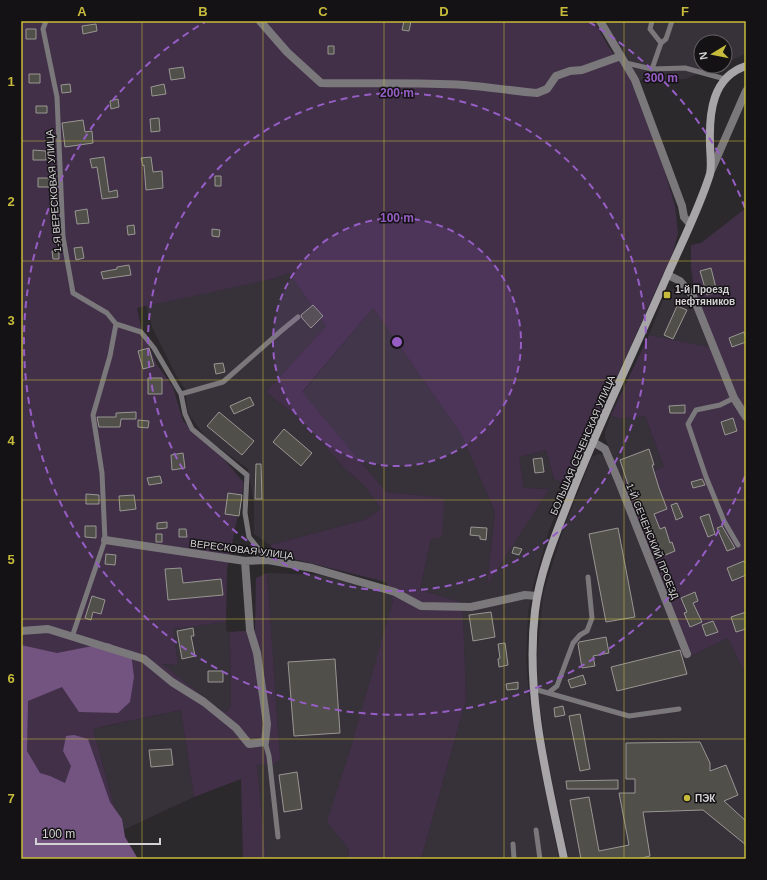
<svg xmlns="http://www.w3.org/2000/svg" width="767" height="880" font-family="Arial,sans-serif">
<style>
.built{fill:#37313a}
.green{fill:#423049}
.forest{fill:#735380}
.building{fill:#504f4a;stroke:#989792}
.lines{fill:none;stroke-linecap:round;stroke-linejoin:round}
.lane{stroke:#7a787b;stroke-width:5}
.street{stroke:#7a787b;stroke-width:8}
.secondary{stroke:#a7a5a8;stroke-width:8}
.grid{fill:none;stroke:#c7bb3b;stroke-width:1;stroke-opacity:0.55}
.ring{fill:none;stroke:#965ec5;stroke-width:2;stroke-dasharray:7 5}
.poi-dot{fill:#c7bb3b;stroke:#141214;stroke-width:1.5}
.labels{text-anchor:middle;stroke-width:3;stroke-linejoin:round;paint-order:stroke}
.street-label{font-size:10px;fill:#d4d2d4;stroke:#141214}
.poi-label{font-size:10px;font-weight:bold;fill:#d4d2d4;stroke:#141214;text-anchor:start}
.centre{fill:#965ec5;stroke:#141214;stroke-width:2}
.ring-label{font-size:12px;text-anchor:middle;font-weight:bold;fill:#965ec5;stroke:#141214;stroke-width:3;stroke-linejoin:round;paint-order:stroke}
.neatline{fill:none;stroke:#c7bb3b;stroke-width:1.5}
.grid-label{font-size:13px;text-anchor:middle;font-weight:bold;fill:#c7bb3b}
</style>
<rect width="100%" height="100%" fill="#2c292d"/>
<path class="built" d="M600 21H746V54L725 63V42H701V66H717L685 79 635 80Z
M289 273 326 326 266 392 307 425 345 469 364 485 381 509 364 520 270 545 254 534V504L248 469 206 438 188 413 185 389 176 375 152 327 146 305 272 279Z
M673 289 682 293 690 299 709 347 649 335 667 290Z
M373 308 461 434 495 512 487 584 548 489 524 488 519 457 546 450 554 479 568 485 549 531 533 586 528 613 526 659 529 697 539 762 559 859H421L466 700 463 615 460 602 420 591 431 539 444 498 386 492 302 393Z
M611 415 619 419 645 416 664 467 623 481 605 438V432Z
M598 454 603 455 617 482 687 658 728 638 746 675V859H569L548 761 539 700 537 660 543 594 562 533 592 457Z
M267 573 320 575 391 595 393 601 347 859H266L257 765 274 764 280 758Z
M226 622V631L230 632 231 707 226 712 220 710 161 664 178 665 173 629Z
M181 710 194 797 121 831 93 729Z"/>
<path class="green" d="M21 21H594L608 46 622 65 631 81 663 166 675 206 678 233 673 252 568 485 554 479 546 450 519 457 524 488 549 489 487 585 495 512 461 434 373 308 302 392 386 492 444 498 442 537 431 539 420 590 460 602 463 615 466 700 421 859H347L349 849 327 822 350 751 393 601 386 582 294 559 275 552 270 545 364 520 381 509 364 485 345 469 307 425 266 392 326 326 289 273 272 279 137 308 141 327 157 365 173 387 183 421 222 457 244 483 227 570 226 622 173 629 178 665 162 664 220 710 226 712 231 707 230 632 255 630 256 578 267 573 280 759 274 764 257 765 266 859H243L241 779 194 797 181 710 110 725 93 729 121 831 21 859Z
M746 208V411L738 397 695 295 691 268V245L701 243Z
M649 335 709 347 733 402 746 425V675L728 638 691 656 623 481 664 467 645 416 619 419 611 415Z"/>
<path class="forest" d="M108 643 131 653 134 677 130 702 118 713 79 712 62 687 28 701 27 751 40 773 50 776 65 783 71 766 63 751 66 736 74 735 88 739 110 802 122 819 125 837 138 859H21V645L57 653Z"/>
<path class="building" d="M404 21H411L409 31 402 30Z
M96 24 97 31 83 34 82 26Z
M26 29H36V39H26Z
M328 46H334V54H328Z
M183 67 185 78 171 80 169 69Z
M29 74H40V83H29Z
M70 84 71 92 62 93 61 85Z
M164 84 166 94 152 96 151 87Z
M118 99 119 107 111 109 110 101Z
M36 106H47V113H36Z
M159 118 160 131 151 132 150 119Z
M83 120 85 132 92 131 93 143 65 147 62 123Z
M33 150 46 151V160H33Z
M104 157 109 192 117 190 118 197 102 199 97 167 92 168 90 159Z
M151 157 153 172 162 171 163 188 146 190 144 165 143 166 141 158Z
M215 176H221V186H215Z
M38 178H53V187H38Z
M87 209 89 223 77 224 75 211Z
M134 225 135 234 128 235 127 226Z
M212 229 220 230 219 237 212 236Z
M82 247 84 258 76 260 74 248Z
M59 250V259H53L52 251Z
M129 265 131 275 103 279 101 272 117 269V267Z
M711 268 717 292 707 295 700 271Z
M313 305 323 316 311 328 302 318 301 315Z
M677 306 687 310 673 339 664 335Z
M744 332 746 342 732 347 729 338Z
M149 348 154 366 143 369 138 351Z
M223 363 225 372 216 374 214 364Z
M148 378H162V394H148Z
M250 397 254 405 234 414 230 406Z
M685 405V413H670L669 406Z
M136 412V419H121L120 427H99L97 417H116V413Z
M219 412 254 441 242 455 207 426Z
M733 418 737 431 725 435 721 422Z
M138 420 149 421 148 428 138 427Z
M284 429 312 453 301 466 273 442Z
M649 449 654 465H652L659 488 667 509 654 514 660 529 665 527 670 543 672 542 675 551 663 556 656 538 653 539 643 509 640 510 636 496 632 497 620 460Z
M183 453 185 468 172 470 171 455Z
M542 458 544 472 535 473 533 459Z
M256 464H261L262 499H255Z
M160 476 162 483 149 485 147 478Z
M702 479 705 485 693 488 691 482Z
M228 493 242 495 239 516 225 514Z
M86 494 99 495V504H86Z
M134 495 136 509 120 511 119 496Z
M677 503 683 517 676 520 671 505Z
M709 514 715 534 708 537 700 517Z
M167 522V528L157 529V523Z
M85 526H96V538L85 537Z
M722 526 735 548 727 551 717 528Z
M471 527 487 528 486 540 480 539V536L470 535Z
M618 528 635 617 606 622 589 534Z
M179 529H186L187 537H179Z
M156 534H162V542H156Z
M514 547 522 549 519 555 512 553Z
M106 554 116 555 115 565 105 564Z
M744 561 746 565V575L732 581 727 568Z
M181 568 183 583 221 579 223 595 168 600 165 569Z
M695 592 698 601 693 603 702 622 690 627 684 613 687 612 681 598Z
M92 596 105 600 101 614 93 612 91 620 85 618Z
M491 612 495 637 473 641 469 615Z
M746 612V629L736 632 731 617Z
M713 621 718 632 706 636 702 625Z
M193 628 194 636H191L195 656 182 659 177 631Z
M606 637 609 653 593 656 595 666 582 668 578 644 579 642Z
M505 643 508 665 499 667 498 659 500 658 498 644Z
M680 650 687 674 617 691 611 667Z
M335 659 340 733 294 736 288 662Z
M208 671H223V682H208Z
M583 675 586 684 571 688 568 680Z
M518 682V689L507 690 506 684Z
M563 706 565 715 555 717 554 708Z
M580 714 590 769 580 771 569 716Z
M700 742 710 763V771L726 765 738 795 724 801 746 821V845L703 810 643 812 650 856 638 859H581L570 800 589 797 599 851 629 845 619 793H635V779H626V743Z
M171 749 173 765 151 767 149 750Z
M297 772 302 809 284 812 279 775Z
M618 780V789H567L566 781Z"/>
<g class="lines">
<path class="lane" d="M46 21 43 29 57 97 63 237 73 293 107 313 116 324 141 332 154 348 181 394 185 414 192 429 247 475 245 513 249 537 268 560
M652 21 650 29 661 43
M626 63 652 69 685 68 725 79
M652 69 661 43 666 39 672 21
M181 394 223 382 281 331 298 317
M734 398 720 405 696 410 688 424 706 477 724 521 738 545
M72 637 105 540 102 473 93 415 110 356 116 324
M534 689 629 716 679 709
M548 693 557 686 573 643 580 635 587 631 592 618 588 577
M265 742 269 756 278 837
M536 830 540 859
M513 844 514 859"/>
<path class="street" d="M260 21 287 52 321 83C369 84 416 82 464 85 489 87 513 91 537 93L547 89 556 76 570 71 582 70 621 56
M600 21 635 80 682 206 684 217 690 224
M711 171 746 91
M668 275 680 281 693 296 734 398 746 417
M593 442 605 449 619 482 687 654
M105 540 245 561 268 560 312 568 395 592 421 606 471 607 525 595 537 596
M21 631 48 629 144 659 172 682 204 702 236 728 249 744 265 742 267 724 257 653 250 630 245 561"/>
<path class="secondary" d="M564 859C547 778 525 695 535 611 540 569 558 529 573 490 602 417 636 347 667 276 682 242 699 209 710 174 712 165 710 153 710 144 709 113 712 77 746 66"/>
</g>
<path class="grid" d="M142 21V859M263 21V859M384 21V859M504 21V859M624 21V859M21 141H746M21 261H746M21 380H746M21 500H746M21 619H746M21 739H746"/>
<circle cx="397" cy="342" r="124" fill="#965ec5" fill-opacity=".12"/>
<g class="ring">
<circle cx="397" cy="342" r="124"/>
<circle cx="397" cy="342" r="249"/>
<path d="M745 476A373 373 0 1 1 205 22M589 22A373 373 0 0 1 745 208"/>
</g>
<g class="poi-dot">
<rect x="663" y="291" width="8" height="8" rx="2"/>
<circle cx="687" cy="798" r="4"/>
</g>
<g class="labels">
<g class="street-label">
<text transform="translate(53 191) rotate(-94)" y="4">1-Я ВЕРЕСКОВАЯ УЛИЦА</text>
<text transform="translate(582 445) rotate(-67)" y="4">БОЛЬШАЯ СЕЧЕНСКАЯ УЛИЦА</text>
<text transform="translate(653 541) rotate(68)" y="4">1-Й СЕЧЕНСКИЙ ПРОЕЗД</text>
<text transform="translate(242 549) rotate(7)" y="4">ВЕРЕСКОВАЯ УЛИЦА</text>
</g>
<g class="poi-label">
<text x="675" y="293">1-й Проезд<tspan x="675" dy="12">нефтяников</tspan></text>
<text x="695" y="802">ПЭК</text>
</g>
</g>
<circle cx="397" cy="342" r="6" class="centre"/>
<g class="ring-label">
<text x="661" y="82">300 m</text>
<text x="397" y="97">200 m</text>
<text x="397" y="222">100 m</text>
</g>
<rect width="767" height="880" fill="none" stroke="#141214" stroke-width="44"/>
<g transform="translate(713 54) rotate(260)"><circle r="19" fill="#141214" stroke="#615f61"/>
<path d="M0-3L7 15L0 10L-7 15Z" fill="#c7bb3b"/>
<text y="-6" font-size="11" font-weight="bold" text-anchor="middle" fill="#d4d2d4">N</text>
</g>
<path d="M36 838v6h124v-6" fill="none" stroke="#d4d2d4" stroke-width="2"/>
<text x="42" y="838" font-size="12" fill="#d4d2d4" stroke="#141214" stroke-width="3" paint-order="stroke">100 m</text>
<rect x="22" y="22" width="723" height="836" class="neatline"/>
<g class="grid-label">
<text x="82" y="16">A</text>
<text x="203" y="16">B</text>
<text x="323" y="16">C</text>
<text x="444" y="16">D</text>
<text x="564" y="16">E</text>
<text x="685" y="16">F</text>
<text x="11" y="86">1</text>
<text x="11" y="206">2</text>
<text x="11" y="325">3</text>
<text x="11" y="445">4</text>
<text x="11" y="564">5</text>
<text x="11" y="683">6</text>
<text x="11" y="803">7</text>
</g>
</svg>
